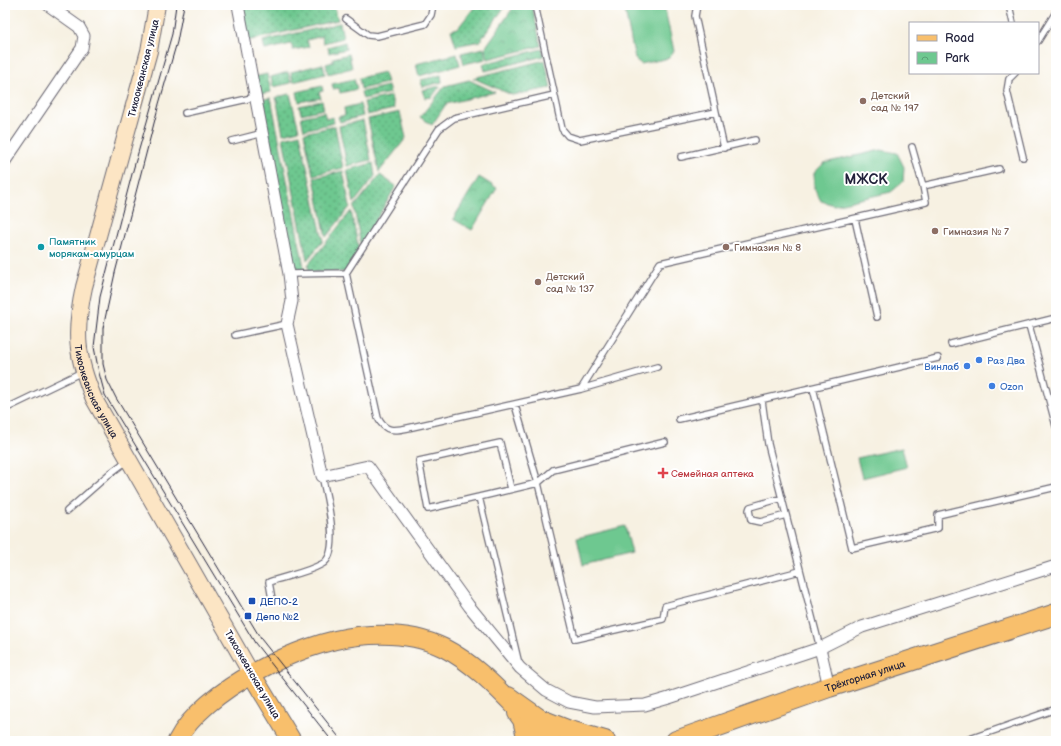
<svg xmlns="http://www.w3.org/2000/svg" width="1061" height="746" font-family="'Balsamiq Sans',sans-serif">
<style>
.grass{fill:url(#grass-dots);stroke:#487566}
.park{fill:url(#park-crowns);stroke:#487566}
.garden{fill:#6ec890;stroke:#487566}
.lines{fill:none;stroke-linecap:round;stroke-linejoin:round}
.lane-casing{stroke:#6d6a75;stroke-width:8}
.street-casing{stroke:#6d6a75;stroke-width:13}
.secondary-casing{stroke:#6d6a75;stroke-width:18}
.primary-casing{stroke:#6d6a75;stroke-width:20}
.highway-casing{stroke:#6d6a75;stroke-width:22}
.lane{stroke:#fff;stroke-width:5.5}
.street{stroke:#fff;stroke-width:11}
.secondary{stroke:#fce5c4;stroke-width:16}
.primary{stroke:#f8bf6c;stroke-width:18}
.highway{stroke:#f8bf6c;stroke-width:20}
.tram{stroke:#22223b;stroke-width:1}
.education-dot{fill:#8d6e63;stroke:#fff;stroke-width:1.5}
.culture-dot{fill:#0f9aa8;stroke:#fff;stroke-width:1.5}
.shop-dot{fill:#3f7fe0;stroke:#fff;stroke-width:1.5}
.health-dot{fill:#e0444e;stroke:#fff;stroke-width:1.5}
.transit-dot{fill:#1a4fb4;stroke:#fff;stroke-width:1.5}
.labels{text-anchor:middle;stroke-width:4;stroke-linejoin:round;paint-order:stroke}
.street-label{font-size:10px;fill:#22223b;stroke:#fff}
.education-label{font-size:10px;fill:#785e54;stroke:#fff;text-anchor:start}
.culture-label{font-size:10px;fill:#0d838f;stroke:#fff;text-anchor:start}
.shop-label{font-size:10px;fill:#366cbe;stroke:#fff;text-anchor:start}
.health-label{font-size:10px;fill:#be3a42;stroke:#fff;text-anchor:start}
.transit-label{font-size:10px;fill:#164399;stroke:#fff;text-anchor:start}
.district-label{font-size:14px;font-weight:bold;fill:#22223b;stroke:#fff}
</style>
<defs>
<pattern id="grass-dots" width="8" height="8" patternUnits="userSpaceOnUse"><rect width="8" height="8" fill="#6ec890"/><path d="M2 2h.1M6 6h.1" fill="none" stroke="#5aa277" stroke-width="1.8" stroke-linecap="round"/></pattern>
<pattern id="park-crowns" width="20" height="18" patternUnits="userSpaceOnUse"><rect width="20" height="18" fill="#6ec890"/><path d="M2 6a3 3 0 1 1 6 0M12 15a3 3 0 1 1 6 0" fill="none" stroke="#5aa277"/></pattern>
</defs>
<rect width="100%" height="100%" fill="#fff"/>
<filter id="ink" filterUnits="userSpaceOnUse"><feTurbulence type="fractalNoise" baseFrequency=".025" numOctaves="2"/><feDisplacementMap in="SourceGraphic" scale="8" xChannelSelector="R" yChannelSelector="G"/><feConvolveMatrix kernelMatrix="1 2 1 2 8 2 1 2 1" color-interpolation-filters="sRGB"/></filter>
<filter id="wash" filterUnits="userSpaceOnUse"><feTurbulence type="fractalNoise" baseFrequency=".012" numOctaves="4" result="noise"/><feDisplacementMap in="SourceGraphic" scale="16" xChannelSelector="R" yChannelSelector="G"/><feGaussianBlur stdDeviation="0.9" result="paint"/><feColorMatrix in="noise" values="0 0 0 0 0 0 0 0 0 0 0 0 0 0 0 0 0 1.4 0 .05"/><feComposite in="paint" operator="in"/></filter>
<g filter="url(#wash)">
<rect width="100%" height="100%" fill="#f7f1e2"/>
<path class="grass" d="M241 5H334L338 20 247 41Z
M476 5H506L480 41 456 46 451 30 458 28Z
M340 23 343 38 323 43 322 36 307 40 309 47 293 50 291 44 265 50 263 41Z
M345 42 346 49 329 53 328 47Z
M484 48 486 59 464 64 461 53Z
M542 49 544 56 485 71 483 64Z
M349 54 352 68 328 74 326 64 333 62V58Z
M457 54 460 65 419 76 416 64Z
M545 60 551 88 512 95 473 78Z
M323 64 325 74 293 82 291 72Z
M288 72 291 83 273 87 271 77Z
M384 72 387 83 361 89 359 78Z
M267 74 271 92 257 95 254 77Z
M441 75 442 82 422 87 421 80Z
M354 79 357 89 340 93 339 88 333 89 332 84Z
M469 80 495 92 446 104 432 125 420 117 445 86Z
M322 86 323 91 319 92 321 98 299 102 297 92Z
M388 86 390 93 363 99 361 92Z
M440 86 432 97 425 98 422 90Z
M290 94 299 130 283 134 276 97Z
M391 96 394 109 367 115 364 102Z
M271 98 305 272H291L258 100Z
M322 101 324 109 301 114 299 106Z
M360 104 363 116 340 122 338 117 345 115 344 108Z
M324 112 326 119 333 117 334 123 304 130 301 117Z
M400 112 406 138 379 172 368 119Z
M363 120 371 160 347 166 339 126Z
M335 126 343 168 313 175 304 133Z
M300 134 323 241 307 260 283 138Z
M373 163 375 176 354 203 347 170Z
M343 171 350 207 326 237 314 178Z
M380 175 396 186 361 246 354 207Z
M351 211 359 250 345 272H309L308 265Z"/>
<path class="park" d="M515 5H532L541 46 488 59 485 48Z
M479 177 497 188 472 230 453 219Z"/>
<path class="garden" d="M631 5H664L674 51 669 58 641 64 635 59 625 11Z
M881 150 897 153 904 167 903 182 891 192 834 205 821 201 814 188V173L824 163Z
M902 448 907 467 862 478 857 458Z
M625 526 632 553 583 565 577 538Z"/>
</g>
<g filter="url(#ink)">
<g class="lines">
<defs>
<path id="lane" d="M535 5 562 129 568 136 580 140 716 112 695 16 697 5
M1009 5 1013 23
M346 19 368 35 377 36 425 24 431 15 433 5
M1038 41 1056 12
M1015 73 1009 79 1007 91 1023 157
M554 95 454 118 439 129 346 273 378 418C385 432 394 431 408 428L581 389 657 367
M716 112 724 148
M185 113 256 97
M232 141 263 133
M912 147 923 186
M681 157 755 140
M855 219 877 317
M289 274 346 273
M1029 325 1056 426
M235 335 287 324
M951 344 1056 318
M813 388 852 548 938 528V515L1056 487
M581 389 660 263 926 202 923 186 999 169
M762 401 768 444 820 648
M515 405 538 483 575 639 663 619 665 606 800 571
M5 409 82 372
M679 419 938 358
M479 497 428 509 419 461 500 443 511 489
M782 498 750 507 749 510 751 520 760 522 786 515
M67 511 108 475 128 460
M272 599 269 582C286 576 306 573 322 564 342 554 326 494 322 476
M519 664 479 497 538 483 553 470 665 442
M964 741 1056 709"/>
<path id="street" d="M238 5 289 274 292 301 287 324 322 476 368 466 469 606 520 668 546 690 569 702 595 707 645 705 669 698 820 648 862 627 1056 566
M5 161 82 48 84 36 79 27 48 5
M820 648 829 687"/>
<g id="secondary">
<path id="s1" d="M157 5 149 51 84 287C74 333 76 356 94 399L252 675"/>
</g>
<path id="primary" d="M252 675 292 741
M517 713 522 720 527 741
M177 741C203 690 301 642 358 636 386 633 418 635 444 648 487 670 515 711 551 741"/>
<g id="highway">
<path d="M508 697 539 719 567 730 605 741"/>
<path id="s2" d="M676 741 829 687 1056 614"/>
</g>
</defs>
<use href="#lane" class="lane-casing"/>
<use href="#street" class="street-casing"/>
<use href="#secondary" class="secondary-casing"/>
<use href="#primary" class="primary-casing"/>
<use href="#highway" class="highway-casing"/>
<use href="#lane" class="lane"/>
<use href="#street" class="street"/>
<use href="#secondary" class="secondary"/>
<use href="#primary" class="primary"/>
<use href="#highway" class="highway"/>
<path class="tram" d="M176 5 172 34 132 174 100 297 94 347 99 373 105 395 255 643 332 741
M184 5 177 42 159 104 115 273 103 328V364L107 380 116 398 261 639 342 741"/>
</g>
</g>
<g class="education-dot">
<circle cx="863" cy="101" r="4"/>
<circle cx="935" cy="231" r="4"/>
<circle cx="726" cy="247" r="4"/>
<circle cx="538" cy="282" r="4"/>
</g>
<circle class="culture-dot" cx="41" cy="247" r="4"/>
<g class="shop-dot">
<circle cx="979" cy="360" r="4"/>
<circle cx="967" cy="366" r="4"/>
<circle cx="992" cy="386" r="4"/>
</g>
<path class="health-dot" d="M661 467h4v4h4v4h-4v4h-4v-4h-4v-4h4z"/>
<g class="transit-dot">
<rect x="248" y="597" width="8" height="8" rx="2"/>
<rect x="244" y="612" width="8" height="8" rx="2"/>
</g>
<g class="labels">
<g class="street-label">
<text transform="translate(143 68) rotate(-76)" y="4">Тихоокеанская улица</text>
<text dy="4" stroke="none"><textPath href="#s1" startOffset="400">Тихоокеанская улица</textPath></text>
<text transform="translate(253 674) rotate(60)" y="4">Тихоокеанская улица</text>
<text dy="4" stroke="none"><textPath href="#s2" startOffset="200">Трёхгорная улица</textPath></text>
</g>
<g class="education-label">
<text x="871" y="99">Детский<tspan x="871" dy="12">сад № 197</tspan></text>
<text x="943" y="235">Гимназия № 7</text>
<text x="734" y="251">Гимназия № 8</text>
<text x="546" y="280">Детский<tspan x="546" dy="12">сад № 137</tspan></text>
</g>
<g class="culture-label">
<text x="49" y="245">Памятник<tspan x="49" dy="12">морякам-амурцам</tspan></text>
</g>
<g class="shop-label">
<text x="987" y="364">Раз Два</text>
<text x="959" y="370" text-anchor="end">Винлаб</text>
<text x="1000" y="390">Ozon</text>
</g>
<g class="health-label">
<text x="671" y="477">Семейная аптека</text>
</g>
<g class="transit-label">
<text x="260" y="605">ДЕПО-2</text>
<text x="256" y="620">Депо №2</text>
</g>
<g class="district-label">
<text x="866" y="184">МЖСК</text>
</g>
</g>
<rect width="1061" height="746" fill="none" stroke="#fff" stroke-width="20"/>
<rect x="909" y="22" width="130" height="52" fill="#ffffff" stroke="#a7a7b1"/>
<rect x="917" y="35" width="20" height="6" fill="#f8bf6c" stroke="#a7a7b1"/>
<text x="945" y="42" font-size="12" fill="#22223b">Road</text>
<rect x="917" y="52" width="20" height="12" fill="url(#park-crowns)" stroke="#a7a7b1"/>
<text x="945" y="62" font-size="12" fill="#22223b">Park</text>
</svg>
